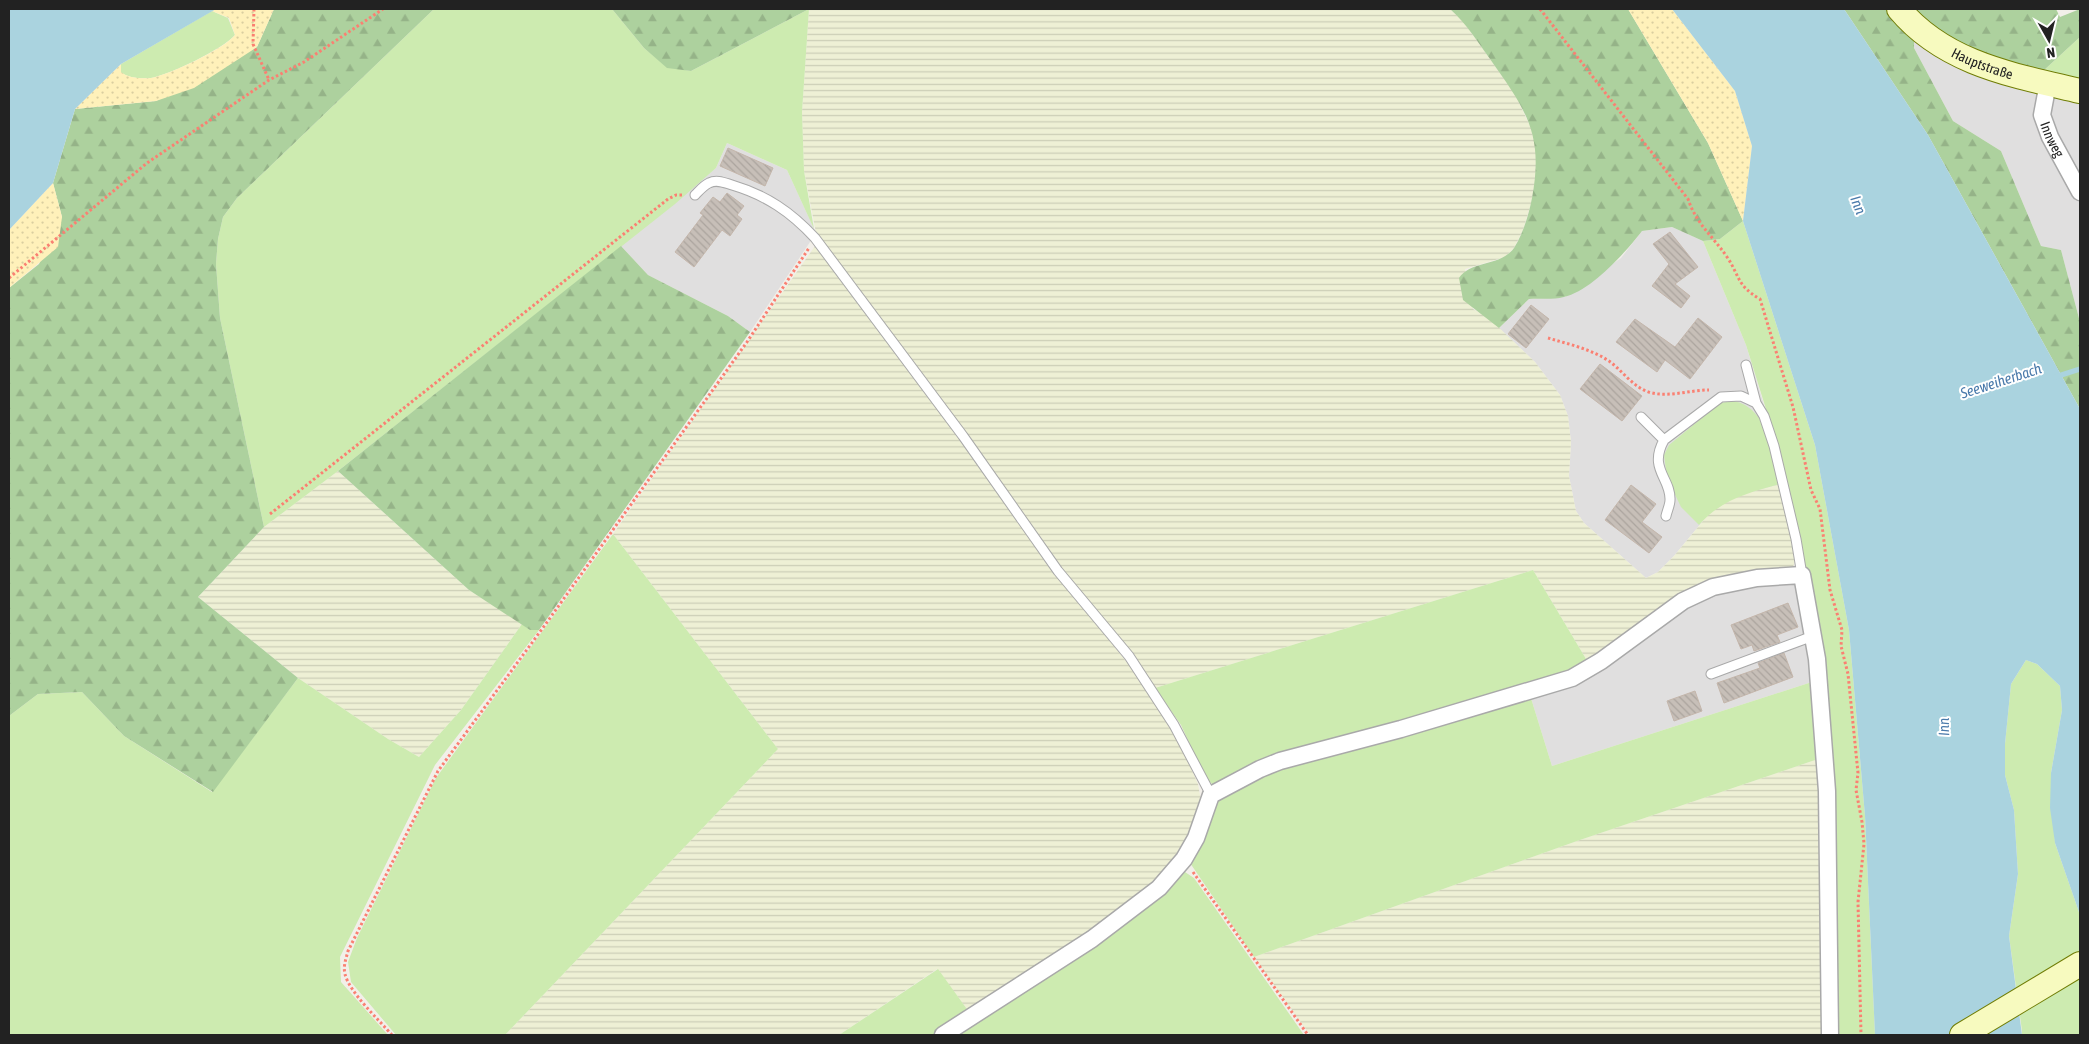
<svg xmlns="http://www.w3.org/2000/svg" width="2089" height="1044" font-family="'Asap Condensed',sans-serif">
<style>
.residential{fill:#e0dfdf}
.farmland{fill:url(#farmland-rules)}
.grass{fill:#cdebb0}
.forest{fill:url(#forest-firs)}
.sand{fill:url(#sand-dots)}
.water{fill:#aad3df}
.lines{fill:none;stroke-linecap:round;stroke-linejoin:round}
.stream{stroke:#aad3df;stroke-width:5}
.building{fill:url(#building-back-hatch);stroke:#c4b6ab}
.lane-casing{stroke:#a9a9a9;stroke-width:11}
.street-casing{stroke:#a9a9a9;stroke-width:19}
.secondary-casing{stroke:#707d05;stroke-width:26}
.path{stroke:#fa8072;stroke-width:3;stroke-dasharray:2.5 2.5;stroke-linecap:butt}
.lane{stroke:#fff;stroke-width:9}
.street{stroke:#fff;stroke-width:16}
.secondary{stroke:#f7fabf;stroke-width:24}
.labels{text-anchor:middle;stroke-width:4;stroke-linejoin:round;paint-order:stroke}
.street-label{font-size:14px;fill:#222;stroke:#fff}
.water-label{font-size:15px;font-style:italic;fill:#4a7aab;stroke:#fff}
</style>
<defs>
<pattern id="farmland-rules" width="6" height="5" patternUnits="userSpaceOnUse" patternTransform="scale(1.25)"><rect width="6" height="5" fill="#eef0d5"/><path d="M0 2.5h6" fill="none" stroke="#ccceb7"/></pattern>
<pattern id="forest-firs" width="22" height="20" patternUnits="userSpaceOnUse" patternTransform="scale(1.25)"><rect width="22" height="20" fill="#add19e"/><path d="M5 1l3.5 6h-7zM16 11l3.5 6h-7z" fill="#95b388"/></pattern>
<pattern id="sand-dots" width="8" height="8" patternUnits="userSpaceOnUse" patternTransform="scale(1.25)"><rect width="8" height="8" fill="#fff1ba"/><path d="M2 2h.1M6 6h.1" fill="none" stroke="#dacea0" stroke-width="1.8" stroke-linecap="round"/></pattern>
<pattern id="building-back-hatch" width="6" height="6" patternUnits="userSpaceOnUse" patternTransform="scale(1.25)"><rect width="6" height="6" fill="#c7bfb8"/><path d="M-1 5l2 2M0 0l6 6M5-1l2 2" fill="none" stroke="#aba49e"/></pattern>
</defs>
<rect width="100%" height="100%" fill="#f2efe9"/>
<path class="residential" d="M1914 37 2080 101V322L2061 250 2041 246 2001 151 1953 121 1914 48Z
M727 143 787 170 816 233 750 332 728 316 648 275 621 246 716 168Z
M1672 227 1703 241 1746 345 1787 482 1712 510 1674 556 1658 572 1646 578 1584 523 1576 511 1569 476 1571 442 1568 416 1560 395 1535 362 1499 328 1529 299 1565 297 1621 258 1642 231Z
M1778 581 1798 584 1815 681 1552 766 1530 695 1695 598Z"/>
<path class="farmland" d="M809 9H1450L1463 21 1515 94 1531 128 1537 152 1536 177 1531 204 1523 230 1514 248 1505 257 1465 269 1473 309 1489 318 1535 362 1560 395 1568 416 1571 442 1569 476 1576 511 1584 523 1646 578 1658 572 1674 556 1712 510 1740 495 1780 484 1795 554 1794 565 1788 571 1729 579 1589 664 1533 570 1155 688 1121 641 1054 558 816 233 804 171 802 112Z
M815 246 940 411 1044 558 1129 665 1165 716 1183 750 1198 784 1201 801 1184 852 1145 895 969 1012 937 969 839 1035H505L778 749 613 534Z
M338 471 469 590 522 624 461 710 419 757 388 739 298 678 198 597 264 527Z
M1821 758 1825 1018 1821 1035H1310L1254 957 1577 841Z"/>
<path class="grass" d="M434 9H612L644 48 667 67 691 71 809 9 802 112 804 171 814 229 787 170 727 143 716 168 675 204 338 471 264 527 220 318 216 264 218 239 223 217 237 198Z
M212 11 228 18 235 35C223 49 169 75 151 78 141 79 128 78 120 72L121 64Z
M2080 37V81L2042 72Z
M1743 221 1815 445 1849 630 1865 816 1875 1035H1835L1810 591 1794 509 1770 422 1746 345 1703 241 1720 239Z
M1733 401C1769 407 1772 455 1780 484 1748 493 1722 499 1699 525L1681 507 1667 478 1664 455 1669 445 1720 403Z
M613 534 778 749 505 1035H396L351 982 348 962 357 938 436 778Z
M1533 570 1589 664 1217 784H1212L1205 777 1181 725 1155 688Z
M522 624 530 630H539L435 765 340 957 341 982 388 1035H9V716L38 694 82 692 124 736 212 792 298 678 388 739 419 757 461 710Z
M2026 660 2037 664 2060 686 2062 710 2051 773 2055 843 2080 915V1035H2022V1031L2009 936 2018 874 2014 810 2005 775V744L2011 684Z
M1815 681 1821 758 1577 841 1254 957 1188 860 1210 813 1220 799 1255 776 1530 695 1552 766Z
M1185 872 1194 878 1304 1035H949L1179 873Z
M938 969 969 1012 939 1035H839Z"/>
<path class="forest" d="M274 9H434L237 198 223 217 218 239 216 264 220 318 264 527 198 597 298 678 213 792 124 736 82 692 38 694 9 716V288L39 264 62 217 53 183 75 109 156 101 257 47Z
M612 9H809L691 71 667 68 644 48Z
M1450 9H1628L1708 143 1743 221 1720 239 1703 241 1672 227 1642 231C1626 252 1591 291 1564 297 1553 300 1540 298 1529 299L1499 328 1463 300 1459 278C1471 260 1500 267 1514 248 1523 234 1529 214 1532 198 1544 134 1526 110 1490 59 1477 41 1466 23 1450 9Z
M1844 9H1889L1914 37V48L1953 121 2001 151 2041 246 2061 250 2080 322V409L1928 135Z
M1910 9H2056L2060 17 2080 9V37L2042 72 1996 60 1949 41Z
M621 246 648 275 728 316 750 332 539 630H530L469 590 338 471Z"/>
<path class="sand" d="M216 9H274L257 47 194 88 156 101 75 109 121 64V72C128 78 141 79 151 78 169 75 224 49 235 35L229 18 212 11Z
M1628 9H1672L1735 91 1752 146 1743 221 1708 143Z
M53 183 62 217 58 247 9 288V230Z"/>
<path class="water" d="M9 9H216L121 64 75 109 53 183 9 230Z
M1672 9H1844L1928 135 2080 409V915L2055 843 2050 808 2051 773 2062 710 2060 686 2037 664 2026 660 2011 684 2005 744V775L2014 810 2018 874 2009 936 2022 1035H1875L1865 816 1849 630 1815 445 1743 221 1752 146 1735 91Z"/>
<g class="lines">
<path class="stream" d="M2055 377 2080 369"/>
</g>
<path class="building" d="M728 148 773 168 765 186 720 166Z
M727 193 744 206 737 215 742 219 730 236 722 230 694 267 675 252 703 215 700 213 713 197 720 202Z
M1670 232 1698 267 1675 284 1690 296 1681 308 1652 286 1669 264 1653 244Z
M1531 305 1549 319 1526 348 1508 334Z
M1698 318 1722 337 1690 379 1665 360 1657 372 1616 342 1635 319 1675 347Z
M1600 364 1642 396 1622 421 1580 389Z
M1631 485 1656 504 1642 522 1662 537 1649 553 1605 520Z
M1788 603 1798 627 1777 635 1780 642 1754 651 1752 645 1741 649 1731 625Z
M1784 653 1793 677 1724 703 1717 683 1760 668 1758 663Z
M1695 691 1702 711 1674 721 1667 701Z"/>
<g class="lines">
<defs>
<path id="lane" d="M695 195C699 191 704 185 709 183 717 179 725 183 732 185 766 195 791 212 815 238L963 436 1058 571 1129 656 1174 725 1211 795
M1746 365 1756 403
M1641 417 1664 440
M1666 516C1667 511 1670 505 1670 500 1671 478 1648 469 1664 440L1721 397 1741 396 1756 403 1764 416 1774 446 1796 539 1802 575
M1711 674 1813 636"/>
<g id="street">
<path id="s1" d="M2048 83 2042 115 2050 137 2080 192"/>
<path d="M943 1035 1092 939 1159 888 1184 859 1196 838 1211 795 1260 769 1280 761 1401 729 1572 678 1601 661 1683 601 1713 587 1757 578 1802 575 1817 659 1827 791 1830 1035"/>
</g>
<g id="secondary">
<path id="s2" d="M1899 9C1945 64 2013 75 2080 91"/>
<path d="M1962 1035 2080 964"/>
</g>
</defs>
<use href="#lane" class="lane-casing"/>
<use href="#street" class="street-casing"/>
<use href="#secondary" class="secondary-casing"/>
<path class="path" d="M254 9 253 44 269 80
M1540 9 1688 199C1697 225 1712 235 1727 257 1740 276 1736 285 1760 299L1793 407 1811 490 1820 509 1830 590 1842 630 1841 646 1848 674 1858 773 1856 790 1862 822 1864 844 1858 902 1861 1035
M9 278 147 163 269 80 304 62 383 9
M1548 338C1568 344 1591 349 1609 361 1623 371 1634 389 1652 393 1670 397 1691 390 1709 390
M270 514 668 199 676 195H684
M1193 872 1308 1035
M392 1035C379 1020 349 992 345 974 343 966 346 959 348 951L438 771 545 625 747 342 809 248"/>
<use href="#lane" class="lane"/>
<use href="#street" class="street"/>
<use href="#secondary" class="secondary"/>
</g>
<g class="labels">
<g class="street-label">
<text dy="5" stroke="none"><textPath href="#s2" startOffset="101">Hauptstraße</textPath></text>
<text dy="5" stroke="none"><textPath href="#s1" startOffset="59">Innweg</textPath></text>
</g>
<g class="water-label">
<text transform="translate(1858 205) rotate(68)" y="5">Inn</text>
<text transform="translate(2001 381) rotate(-18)" y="5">Seeweiherbach</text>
<text transform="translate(1944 727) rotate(-91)" y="5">Inn</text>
</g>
</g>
<rect width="2089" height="1044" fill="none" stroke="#222222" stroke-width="20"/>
<g transform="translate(2049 40) rotate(172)" stroke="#ffffff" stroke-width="4" paint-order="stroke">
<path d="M0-4L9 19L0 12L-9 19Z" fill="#222222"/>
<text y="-8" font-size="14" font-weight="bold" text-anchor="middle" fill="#222222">N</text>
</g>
</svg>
